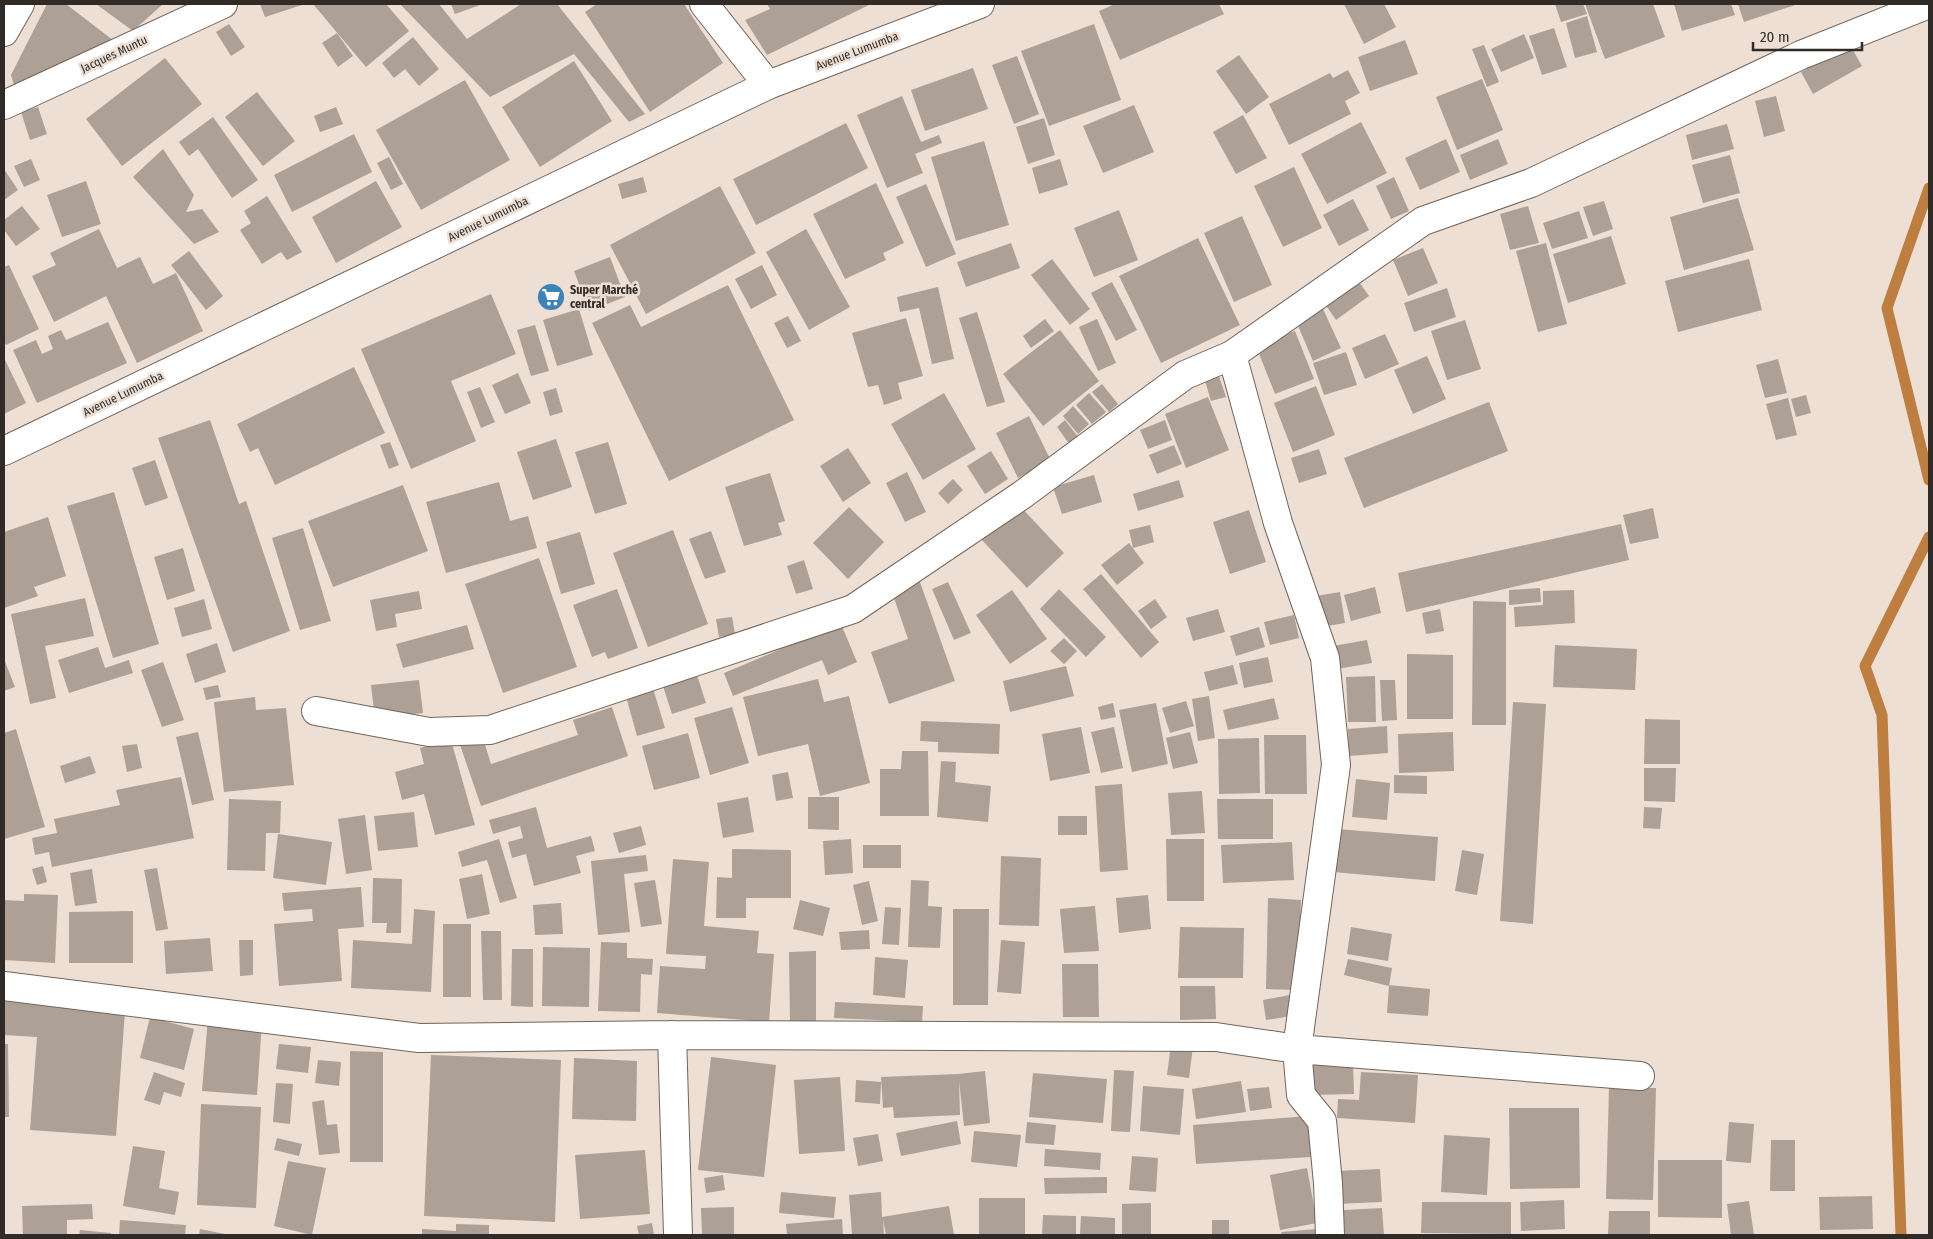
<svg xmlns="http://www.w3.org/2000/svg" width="1933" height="1239" font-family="'Fira Sans Condensed',sans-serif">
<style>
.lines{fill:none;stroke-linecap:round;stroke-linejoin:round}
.stream{stroke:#bd7e40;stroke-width:11}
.building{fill:#ada096}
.street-casing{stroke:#71655b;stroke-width:30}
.secondary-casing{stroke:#71655b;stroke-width:30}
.street{stroke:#fff;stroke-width:28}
.secondary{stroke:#fff;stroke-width:28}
.labels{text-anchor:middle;stroke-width:5;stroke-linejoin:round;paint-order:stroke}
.street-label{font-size:12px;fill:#302b27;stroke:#eddfd4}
.poi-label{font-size:12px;font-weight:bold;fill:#302b27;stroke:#eddfd4;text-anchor:start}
</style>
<rect width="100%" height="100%" fill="#eddfd4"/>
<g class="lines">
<path class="stream" d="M1929 188 1887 308 1929 480
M1901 1235 1882 715 1865 666 1929 537"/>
</g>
<path class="building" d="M47 4H66L118 44 15 88 11 75Z
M96 4H163L133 31Z
M260 4H301L302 5 265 17Z
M313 4H386L409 31 366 67Z
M400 4H439L467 39 521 4H557L645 114 629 122 574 54 490 97Z
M451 4H483L455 14Z
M597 4H684L723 63 650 112 585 12Z
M767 4H871L767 55 745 20 770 9Z
M1115 4H1219L1224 14 1120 60 1099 11Z
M1344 4H1384L1396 27 1364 44Z
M1555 4H1583L1587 14 1561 22Z
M1585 4H1653L1665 37 1605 59Z
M1674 4H1731L1735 15 1682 31Z
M1738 4H1798L1744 22Z
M1587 16 1597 52 1575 58 1566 23Z
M229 24 245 47 231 56 216 32Z
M1094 24 1121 100 1049 126 1021 51Z
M1554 28 1567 67 1542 75 1529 36Z
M337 33 353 56 338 67 322 43Z
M1524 34 1534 58 1501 72 1491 49Z
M413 37 439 69 419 86 405 69 394 78 382 63Z
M1405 40 1418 74 1370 91 1358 57Z
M1484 45 1499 82 1487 87 1472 49Z
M1850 45 1862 66 1813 94 1801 72Z
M1239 55 1269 97 1246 114 1216 71Z
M1017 56 1039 114 1014 124 992 65Z
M165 58 202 104 122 166 86 119Z
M574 61 612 121 540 167 502 107Z
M973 68 988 109 925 131 911 90Z
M1348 70 1360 93 1345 101 1351 114 1289 145 1269 104 1330 73 1333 78Z
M1482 79 1503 130 1457 150 1436 97Z
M465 80 510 160 421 210 376 130Z
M257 92 295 141 263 166 225 117Z
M902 96 921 142 939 135 942 143 915 154 923 173 887 188 857 115Z
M1776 96 1785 131 1764 137 1755 101Z
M1134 105 1154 152 1103 173 1083 126Z
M38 107 47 134 30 140 21 112Z
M336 107 343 124 320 132 314 116Z
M1243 115 1267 158 1236 174 1213 132Z
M213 117 258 180 232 198 198 149 189 156 179 142Z
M1044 118 1055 155 1028 164 1016 127Z
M1361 122 1387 173 1327 204 1301 154Z
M846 123 868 168 756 225 733 179Z
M1727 124 1734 149 1692 160 1686 135Z
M354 134 372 172 292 212 274 175Z
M1446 139 1460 172 1420 190 1405 158Z
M1498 139 1508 164 1470 180 1460 155Z
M984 141 1009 225 956 241 931 157Z
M163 149 194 195 186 212 202 209 219 232 194 244 133 177Z
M1730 155 1740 193 1703 203 1692 165Z
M389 157 403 184 391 190 377 163Z
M31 159 40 180 24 187 14 166Z
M1060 159 1068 185 1039 194 1032 168Z
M1294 167 1322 228 1283 247 1254 186Z
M4 169 18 190 4 200Z
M643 177 647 192 622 199 618 184Z
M1394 177 1409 211 1391 219 1376 186Z
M86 181 101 224 62 237 47 195Z
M376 181 402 227 336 263 312 217Z
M876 183 904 243 883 253 886 260 845 279 813 214Z
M926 184 956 254 926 267 896 197Z
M720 186 756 253 646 314 610 245Z
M267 196 302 252 287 260 281 252 262 264 240 230 251 223 244 211Z
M1738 198 1754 250 1684 270 1670 217Z
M1353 199 1369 230 1339 246 1323 215Z
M1604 201 1613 229 1593 236 1583 207Z
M22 206 40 229 16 246 4 230V220Z
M1528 206 1539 243 1510 250 1500 214Z
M1119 210 1138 260 1094 277 1074 228Z
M1579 211 1588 238 1552 249 1543 223Z
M1242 216 1272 285 1234 302 1204 233Z
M99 229 117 268 140 257 153 284 176 273 203 331 137 363 106 296 54 322 32 276 56 265 50 253Z
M806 229 850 307 809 330 766 252Z
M1611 236 1626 284 1568 303 1553 254Z
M1198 238 1240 325 1161 363 1119 276Z
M1011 243 1020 268 966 287 957 262Z
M1546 243 1567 324 1538 332 1516 251Z
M1423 248 1438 283 1408 296 1393 260Z
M189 251 223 296 206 310 171 265Z
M610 257 625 297 589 311 574 271Z
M1052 259 1090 309 1070 325 1031 275Z
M1749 259 1762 310 1678 332 1665 281Z
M9 265 39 329 6 345 4 341V267Z
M762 265 777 295 751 309 735 279Z
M1357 279 1369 296 1336 320 1325 304Z
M1112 282 1137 330 1116 341 1091 293Z
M728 285 794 420 669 481 592 323 630 305 641 327Z
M938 287 954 359 932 364 919 308 900 312 897 297Z
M1447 288 1456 317 1414 332 1404 303Z
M491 294 516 354 451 381 476 441 411 469 361 349Z
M579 309 593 355 557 366 543 320Z
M1323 309 1341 348 1313 361 1296 321Z
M977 312 1005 402 987 407 959 318Z
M788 316 801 341 787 348 774 323Z
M906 318 923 376 898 383 902 399 884 405 878 385 868 387 852 333Z
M1045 319 1054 331 1031 348 1023 336Z
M1097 319 1116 363 1098 371 1079 327Z
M1465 320 1481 369 1447 380 1431 331Z
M108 322 127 363 37 403 13 350 36 340 42 354 53 349 48 336 61 330 66 340Z
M535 325 549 371 531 376 517 330Z
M1060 330 1099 381 1043 426 1003 374Z
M1295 331 1314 379 1275 394 1256 346Z
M1385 334 1399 364 1365 379 1352 348Z
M1346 352 1357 385 1324 395 1313 363Z
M1427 356 1446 399 1413 414 1394 370Z
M4 358 26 403 4 414Z
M1778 359 1787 393 1765 398 1756 365Z
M354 367 385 433 275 485 258 448 250 452 237 424Z
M1217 370 1226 397 1211 401 1203 374Z
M518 373 531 403 505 414 492 385Z
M1102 384 1118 404 1109 412 1092 392Z
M1316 386 1335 435 1293 452 1274 403Z
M480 387 495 422 481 428 467 392Z
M556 388 563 412 550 416 543 392Z
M944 393 976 449 923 480 891 424Z
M1089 393 1106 412 1092 424 1076 405Z
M1806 395 1811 413 1796 417 1791 399Z
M1208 397 1229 450 1186 468 1165 414Z
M1788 398 1797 435 1776 440 1766 404Z
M1489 402 1508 451 1364 508 1344 458Z
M1073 406 1089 424 1078 434 1063 416Z
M1029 416 1051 461 1018 478 996 433Z
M210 420 239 504 246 501 290 631 233 652 158 438Z
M1065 420 1079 438 1070 445 1057 427Z
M1165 420 1172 440 1148 449 1140 430Z
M556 439 572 487 533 500 517 452Z
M390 442 399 465 389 469 380 445Z
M608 442 627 504 595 514 575 452Z
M1174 445 1182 464 1157 474 1149 455Z
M848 448 871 483 843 502 820 466Z
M1319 449 1327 474 1299 483 1291 458Z
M991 451 1008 479 985 494 967 466Z
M155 460 168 498 145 506 132 468Z
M907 472 926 512 905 522 886 483Z
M770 473 785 521 778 523 782 535 744 546 725 487Z
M1094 475 1102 502 1062 514 1053 487Z
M953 479 963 490 948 504 938 493Z
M1179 480 1184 497 1138 511 1133 494Z
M499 482 510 521 528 516 537 548 446 573 426 502Z
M403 485 428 551 333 587 308 521Z
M114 492 159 644 113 658 67 506Z
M1018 504 1064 553 1027 588 981 539Z
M849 507 884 542 848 579 813 543Z
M1653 508 1659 538 1630 544 1623 515Z
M1249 510 1266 562 1230 574 1213 522Z
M48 517 66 576 34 587 38 596 4 608V532Z
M1621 524 1629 560 1406 612 1398 573Z
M1150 525 1154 542 1133 548 1129 530Z
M303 528 331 621 300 630 272 538Z
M673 530 708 624 648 647 613 553Z
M711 531 726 572 705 579 689 539Z
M580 532 595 584 561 594 546 542Z
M1129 543 1144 563 1117 585 1101 565Z
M183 548 195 591 167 600 154 557Z
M539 558 577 667 503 693 465 584Z
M804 560 813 589 796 594 787 566Z
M1101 574 1159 642 1141 658 1083 589Z
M920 582 955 681 889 704 871 652 908 639 892 592Z
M948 582 971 633 954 640 932 589Z
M1375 587 1381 613 1351 621 1344 595Z
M1540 588 1541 602 1509 605V590Z
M617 589 638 648 608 659 605 652 592 657 573 605Z
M1059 589 1106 637 1086 657 1040 609Z
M1012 590 1047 639 1010 664 976 615Z
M1574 590 1575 623 1515 627 1514 607 1543 605V591Z
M419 591 422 609 395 614 397 627 376 631 370 600Z
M1340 592 1345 623 1321 627 1316 596Z
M85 598 94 636 45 646 56 698 30 704 11 614Z
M204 599 212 629 182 637 174 608Z
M1155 599 1167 617 1151 629 1138 611Z
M1473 601 1506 602V725H1472Z
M1218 609 1225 632 1193 641 1186 618Z
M1440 609 1444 631 1426 634 1422 613Z
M1294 615 1299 638 1270 645 1264 622Z
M732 617 735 634 719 637 716 619Z
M841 624 857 662 828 675 822 660 733 696 724 673Z
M467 625 474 649 403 668 396 644Z
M1259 627 1265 647 1236 656 1230 636Z
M1064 638 1077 651 1064 664 1050 651Z
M1367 640 1372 663 1337 669 1333 646Z
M217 643 226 672 195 683 186 654Z
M1555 645 1637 649 1635 690 1553 687Z
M98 647 105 668 129 660 133 673 69 693 58 660Z
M1407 654 1453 655V719H1407Z
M1268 657 1273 682 1244 688 1239 663Z
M4 659 15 687 4 691Z
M163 662 184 720 162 727 141 670Z
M1233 665 1238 684 1209 691 1204 672Z
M1066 666 1074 696 1010 712 1003 681Z
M696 672 706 703 672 714 662 683Z
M1375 676 1376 722H1348L1346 677Z
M818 679 824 702 849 696 870 783 820 796 808 744 758 756 743 697Z
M419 680 423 713 375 718 371 685Z
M1380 680H1395L1397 720 1382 721Z
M218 685 221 697 206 700 203 688Z
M652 685 665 728 637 736 625 693Z
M1209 696 1215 738 1198 741 1192 699Z
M255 697 256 710 286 708 294 785 224 792 214 702Z
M1274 698 1279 719 1228 730 1223 710Z
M1186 701 1194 726 1170 733 1162 708Z
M1513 702 1546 704 1533 924 1500 921Z
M1113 703 1116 717 1101 720 1098 707Z
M1156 703 1168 764 1132 772 1119 710Z
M612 707 628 756 481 806 459 742 482 735 491 764 578 735 573 720Z
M732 707 749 763 710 775 694 718Z
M1645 719 1680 720V764H1644Z
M921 721 1000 724 999 754 938 752V742L920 741Z
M1387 726 1388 753 1349 756 1348 729Z
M1081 727 1090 773 1050 781 1042 734Z
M1114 727 1123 768 1101 773 1091 732Z
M16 729 45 827 4 839V733Z
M198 732 214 800 192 805 176 737Z
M1190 732 1198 763 1173 769 1166 738Z
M1453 732 1454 771 1399 773 1398 734Z
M688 733 700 778 654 790 642 746Z
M1264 735H1306L1307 794H1265Z
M1259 738 1260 793 1219 794 1218 739Z
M451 740 475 825 435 835 424 794 402 800 395 772 424 764 420 748Z
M137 744 142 768 127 772 122 746Z
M902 751H928L929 816H880V769H901Z
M90 756 96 773 65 783 60 766Z
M941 761 956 762 955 782 991 786 988 822 937 817Z
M1644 768H1676L1675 802 1644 801Z
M788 772 793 798 776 801 772 775Z
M1394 775 1427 776V794L1394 793Z
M181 777 194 838 52 867 49 852 35 855 32 838 57 833 54 819 120 805 116 790Z
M1356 779 1390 783 1387 820 1352 817Z
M1122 784 1128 870 1100 872 1095 786Z
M1202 791 1205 833 1171 835 1168 793Z
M748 797 754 832 723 838 717 803Z
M808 797H839V830L808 829Z
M229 799 281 801 280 833H266L265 871 227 870Z
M1217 799H1273V839H1218Z
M536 807 547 848 591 836 595 851 576 856 581 873 534 886 526 854 512 858 508 842 523 838 520 826 493 834 489 820Z
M1644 807 1662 808 1660 829 1643 828Z
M414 812 418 847 378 851 374 816Z
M365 815 372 870 346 874 338 819Z
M1058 816H1087V835H1058Z
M641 826 646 845 619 853 613 833Z
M1336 829 1438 837 1435 881 1333 872Z
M278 834 332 842 326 885 273 878Z
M499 839 517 898 500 903 487 860 462 867 458 852Z
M851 839 853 873 825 875 823 841Z
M1166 839H1204V901H1167Z
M1292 842 1294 880 1223 883 1221 845Z
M863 845H901V868H863Z
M732 849 791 850V898H746V918H716L717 877 732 878Z
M1462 850 1484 854 1477 895 1455 891Z
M646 855 648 871 624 874 630 932 598 935 591 861Z
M1001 856 1041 858 1039 926 999 925Z
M673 859 709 862 704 926 759 931 757 953 774 954 769 1022 657 1013 660 966 705 969 706 956 666 954Z
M43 866 47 882 37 885 32 869Z
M157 868 168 929 156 931 144 870Z
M92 869 97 903 75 906 70 873Z
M482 874 490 914 467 919 459 879Z
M373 878 402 879 401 933H386L387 923H372Z
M655 880 662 924 641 927 634 883Z
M911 880 929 881 928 906 942 907 940 948 908 947Z
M869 881 878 921 862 925 853 885Z
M361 887 364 927 338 929 342 981 279 986 274 924 313 921 312 909 284 911 282 893Z
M24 894 58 895 55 963 4 960V900L24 901Z
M1148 895 1151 929 1119 933 1116 898Z
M1268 898 1301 900 1298 990 1266 989Z
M800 900 830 908 823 936 793 929Z
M561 903 563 934 535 935 533 905Z
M1095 906 1099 951 1064 953 1060 909Z
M885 907 901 908 899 945 882 944Z
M414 909 435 911 431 992 351 988 353 940 412 944Z
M953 909H989L988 1005H953Z
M133 911V963H69V912Z
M443 924H471V997H443Z
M1180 927 1244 928 1243 978H1178Z
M1351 927 1392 934 1388 961 1347 954Z
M869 930 870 949 841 950 839 932Z
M481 931H501L502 1000H483Z
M210 938 213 971 166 974 164 941Z
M239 940H253V975L240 976Z
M1001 940 1025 942 1021 994 997 992Z
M601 942 627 943V958L653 959 652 975 641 974 640 1012 598 1011Z
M543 947 590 948 589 1007 542 1006Z
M512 949H533V1007L511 1006Z
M816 951V1023H790L789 952Z
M875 957 908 960 905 998 873 995Z
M1348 959 1392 968 1389 986 1344 975Z
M1062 964H1098L1099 1017H1063Z
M1389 985 1430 989 1428 1016 1387 1013Z
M1180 986H1215L1216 1019 1180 1020Z
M1295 994 1298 1015 1266 1020 1263 1000Z
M4 1001 125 1011 116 1136 30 1130 37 1037 4 1035Z
M835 1002 923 1006 922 1022 834 1018Z
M150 1017 194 1029 184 1070 140 1058Z
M208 1017 262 1022 257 1095 202 1091Z
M4 1044H8L9 1117H4Z
M279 1044 311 1047 308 1073 276 1069Z
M1171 1044 1193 1047 1189 1078 1167 1075Z
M350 1051 383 1052V1162H350Z
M431 1055 561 1060 555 1222 424 1216Z
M711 1057 776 1065 764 1177 698 1170Z
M574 1058 637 1061 636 1121 572 1119Z
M318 1060 341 1062 339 1086 315 1083Z
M1353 1063 1354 1094 1312 1095 1311 1065Z
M1114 1070 1134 1071 1130 1132 1111 1131Z
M985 1071 990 1123 964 1126 959 1081 960 1115 894 1118 893 1107 883 1108 881 1077 958 1074Z
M154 1072 185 1083 181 1097 164 1092 160 1105 144 1100Z
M1361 1072 1418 1075 1415 1123 1337 1118 1338 1099 1359 1100Z
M1033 1073 1107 1079 1103 1123 1029 1117Z
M840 1077 845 1151 799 1154 794 1080Z
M856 1080 881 1082 880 1104 855 1102Z
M1241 1081 1246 1112 1196 1119 1192 1089Z
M276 1083 293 1084 290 1124 273 1122Z
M1143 1086 1184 1089 1180 1135 1140 1131Z
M1269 1087 1272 1108 1250 1111 1247 1089Z
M1609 1087 1656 1088 1653 1200 1606 1199Z
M324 1100 327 1125 337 1124 340 1153 319 1155 312 1102Z
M201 1104 261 1107 256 1208 197 1205Z
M1509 1108H1579L1580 1188 1510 1189Z
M1309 1116 1311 1157 1196 1164 1193 1125Z
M957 1121 961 1144 901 1156 896 1133Z
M1027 1122 1056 1125 1054 1145 1025 1143Z
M1729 1122 1754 1124 1751 1163 1726 1161Z
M974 1131 1021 1135 1017 1167 971 1162Z
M878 1134 883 1161 858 1166 853 1138Z
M1444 1135 1490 1138 1487 1195 1441 1192Z
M277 1138 302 1144 299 1156 274 1150Z
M1771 1140H1795V1191H1770Z
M133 1146 165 1151 159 1188 179 1192 175 1215 123 1206Z
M1045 1149 1101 1153 1100 1170 1044 1166Z
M645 1150 650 1214 580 1219 575 1155Z
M1132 1156 1158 1158 1156 1192 1129 1190Z
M1658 1160H1722V1218L1658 1217Z
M288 1161 326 1168 312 1235 274 1226Z
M1307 1168 1317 1223 1280 1230 1270 1175Z
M1380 1169 1382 1202 1337 1204 1335 1171Z
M723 1175 725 1190 706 1193 704 1178Z
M1107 1177V1193L1045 1194 1044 1178Z
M781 1192 836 1197 834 1218 779 1213Z
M881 1192 882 1217 949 1206 954 1235H886L883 1219 884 1235H852L849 1195Z
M1872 1196 1873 1229 1820 1230 1819 1197Z
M979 1198H1025V1235H979Z
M1564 1200 1565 1229 1521 1231 1520 1202Z
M1749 1201 1754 1235H1731L1727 1204Z
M1422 1202H1511V1234L1421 1233Z
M1151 1203V1235H1122V1204Z
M92 1204 93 1219 67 1220V1235H23L22 1206Z
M734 1207V1235H702L701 1208Z
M1382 1208 1384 1235H1344L1343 1210Z
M1609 1211H1650V1235H1608Z
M1043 1215 1076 1216V1235H1042Z
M1081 1216 1115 1218V1235H1080Z
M842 1219 843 1235H787L786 1224Z
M120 1220 186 1225 185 1235H119Z
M1212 1220H1229V1235H1212Z
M652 1223 654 1235H639L637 1226Z
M456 1224 489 1225V1235H422V1229L456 1231Z
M200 1229 225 1234V1235H199Z
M1316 1229 1317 1235H1282L1281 1232Z
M80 1230 111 1233V1235H79Z"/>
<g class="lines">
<defs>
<path id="street" d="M704 4 768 85
M4 32 20 4
M4 105 223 4
M1232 355 1278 523 1325 658 1336 765 1297 1049 1301 1095 1322 1121 1328 1183 1330 1235
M316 711 429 732 490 730 853 609 1022 495 1185 375 1232 355 1423 221 1531 183 1801 55 1929 4
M4 986 419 1038 672 1035 1216 1037 1297 1049 1640 1076
M672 1035 678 1235"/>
<path id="secondary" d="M4 451 768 85 980 4"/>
</defs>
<use href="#street" class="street-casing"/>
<use href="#secondary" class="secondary-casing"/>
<use href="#street" class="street"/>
<use href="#secondary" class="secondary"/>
</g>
<defs>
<symbol id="supermarket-disc" viewBox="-11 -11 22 22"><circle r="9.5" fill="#3b83b8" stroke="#eddfd4"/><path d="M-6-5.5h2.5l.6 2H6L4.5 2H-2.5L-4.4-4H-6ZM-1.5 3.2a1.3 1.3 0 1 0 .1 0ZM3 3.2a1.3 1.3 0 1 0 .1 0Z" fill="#fff"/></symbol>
</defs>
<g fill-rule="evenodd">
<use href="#supermarket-disc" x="535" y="281" width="32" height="32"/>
</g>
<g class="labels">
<g class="street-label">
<text transform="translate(857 51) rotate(-21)" y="4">Avenue Lumumba</text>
<text transform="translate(114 54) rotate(-25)" y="4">Jacques Muntu</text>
<text transform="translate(488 219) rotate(-26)" y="4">Avenue Lumumba</text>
<text transform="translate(123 394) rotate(-26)" y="4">Avenue Lumumba</text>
</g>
<g class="poi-label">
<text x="570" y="294">Super Marché<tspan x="570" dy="14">central</tspan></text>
</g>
</g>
<rect width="1933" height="1239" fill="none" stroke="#302b27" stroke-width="10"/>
<path d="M1753 42v8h109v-8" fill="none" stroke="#302b27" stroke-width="2.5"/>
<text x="1760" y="42" font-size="15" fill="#302b27" stroke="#eddfd4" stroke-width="4" paint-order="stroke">20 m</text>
</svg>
